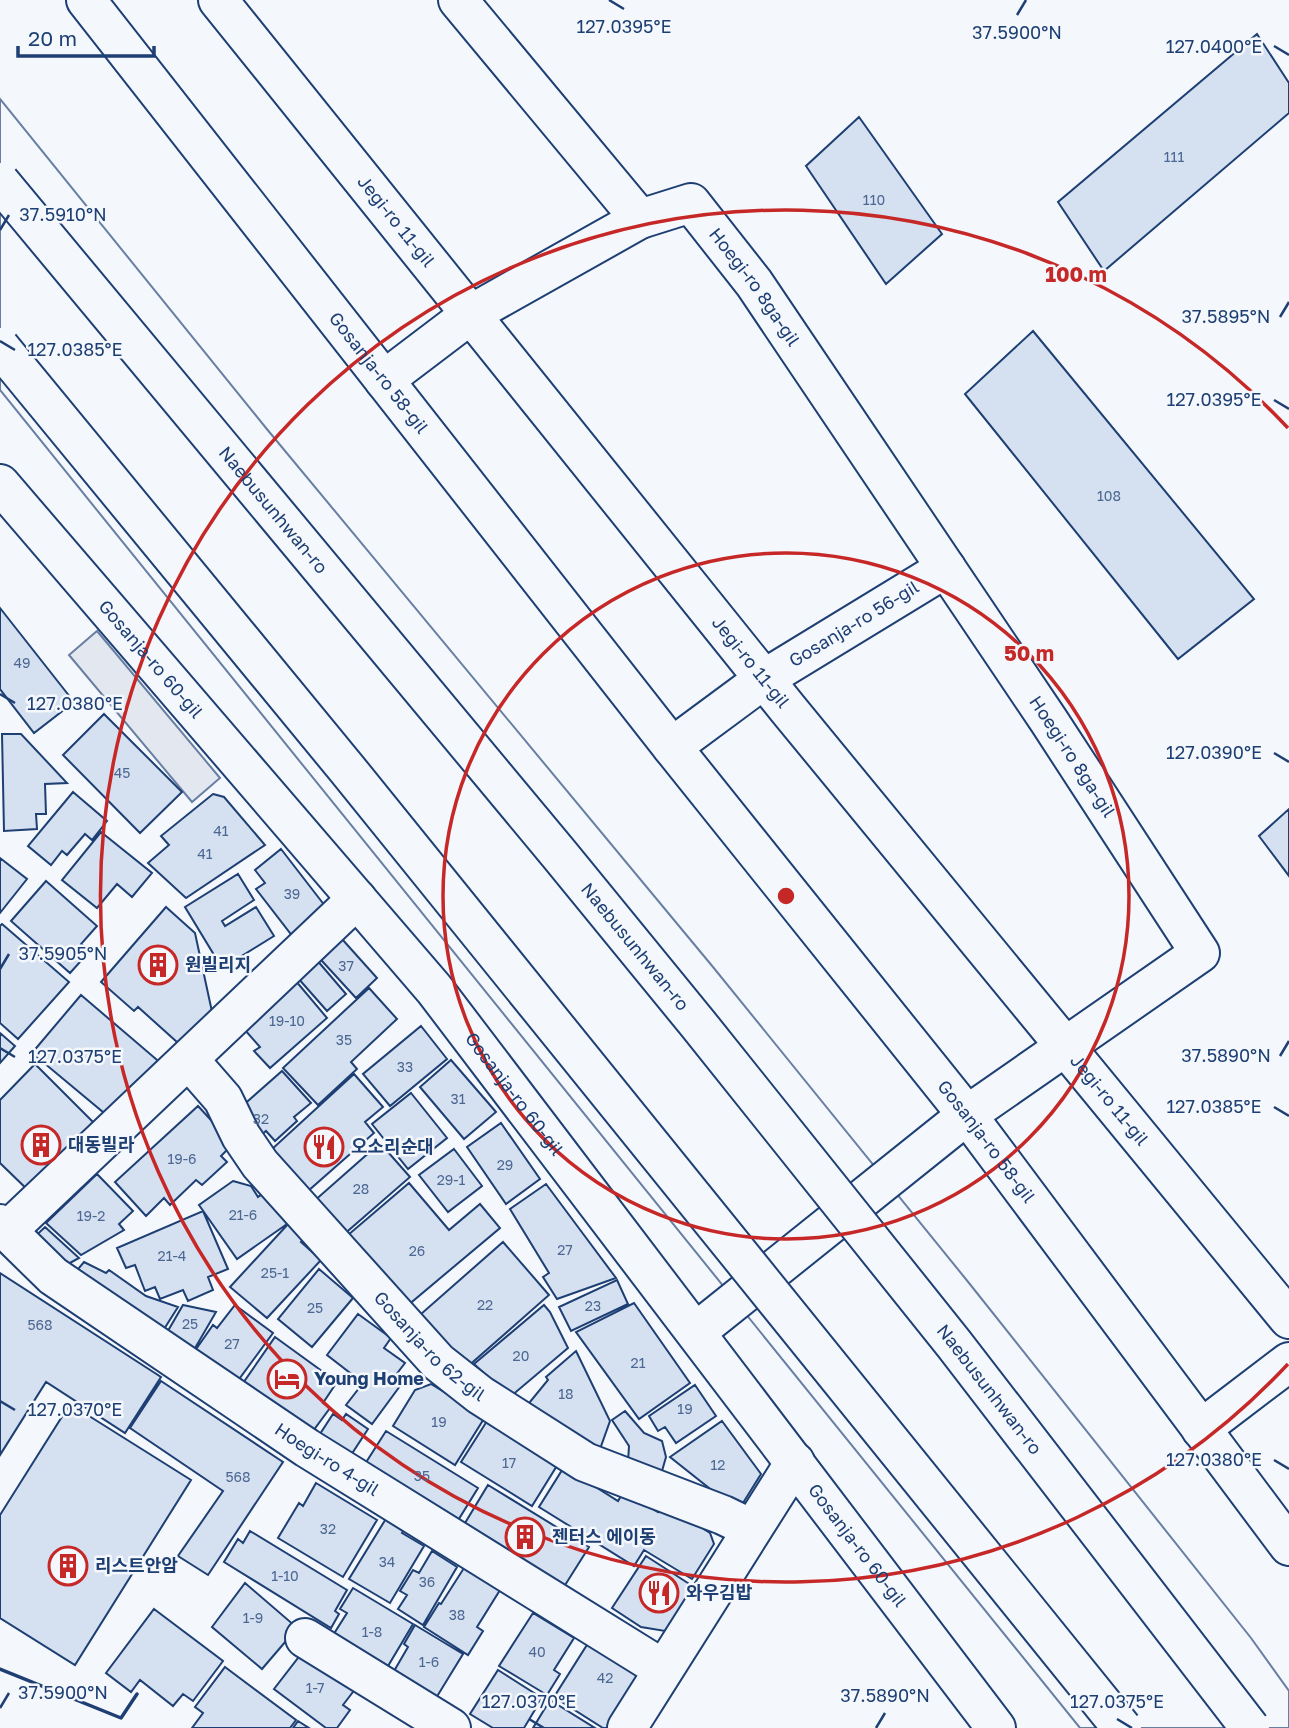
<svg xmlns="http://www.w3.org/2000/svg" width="1289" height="1728" font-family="'Golos Text','Noto Sans KR',sans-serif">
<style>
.parking{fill:#e3e8f0;stroke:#687fa3;stroke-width:2}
.pier{fill:#f4f7fb;stroke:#687fa3;stroke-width:2}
.building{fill:#d5e0f0;stroke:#1d3f73;stroke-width:2}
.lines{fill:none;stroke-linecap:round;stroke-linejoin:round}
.street-casing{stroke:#1d3f73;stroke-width:42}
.street{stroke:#f4f7fb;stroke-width:38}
.highway-bridge-casing{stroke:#1d3f73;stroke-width:42;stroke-linecap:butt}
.highway-bridge{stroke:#f4f7fb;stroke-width:38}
.wall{stroke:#1d3f73;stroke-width:3.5}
.ticks{fill:none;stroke:#1d3f73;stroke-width:2.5}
.ring{fill:none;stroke:#c62828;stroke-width:3.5}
.labels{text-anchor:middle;stroke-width:5;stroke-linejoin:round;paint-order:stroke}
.number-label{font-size:14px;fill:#4b6792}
.street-label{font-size:18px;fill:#1d3f73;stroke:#f4f7fb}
.poi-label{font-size:18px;font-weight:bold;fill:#1d3f73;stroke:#f4f7fb;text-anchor:start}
.ticks-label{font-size:18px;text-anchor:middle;fill:#1d3f73;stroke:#f4f7fb;stroke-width:5;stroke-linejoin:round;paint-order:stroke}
.centre{fill:#c62828;stroke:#f4f7fb;stroke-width:3.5}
.ring-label{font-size:21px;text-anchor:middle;font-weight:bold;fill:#c62828;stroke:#f4f7fb;stroke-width:5;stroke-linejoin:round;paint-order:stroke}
</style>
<rect width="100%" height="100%" fill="#f4f7fb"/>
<path class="parking" d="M97 631 220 778 192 802 69 655Z"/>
<path class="pier" d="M0 99 266 428 713 967 969 1283 1251 1638 1289 1691V1728H1080L0 390Z"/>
<path class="building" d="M1257 34 1289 83V113L1104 271 1058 202Z
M859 117 942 234 886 284 806 166Z
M1033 331 1254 599 1178 659 965 394Z
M0 608 74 702 34 733 0 689Z
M104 714 182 792 140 833 63 755Z
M2 734H21L67 783 45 784 46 814H36L37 829 4 831Z
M73 792 107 821 92 840 85 834 67 855 62 851 51 865 28 846Z
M213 794 224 797 265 845 186 898 148 863 169 845 161 836Z
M1289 809V876L1259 836Z
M101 832 152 873 132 897 117 884 97 908 62 880Z
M281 849 332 915 297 942 256 889 265 883 255 870Z
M0 858 27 879 0 913Z
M238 874 254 900 222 921 225 926 256 907 274 936 222 968 185 907Z
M46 881 97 926 81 944 90 951 70 973 11 921Z
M166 907 195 933 214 1021 187 1051 138 1007 134 1011 101 982Z
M2 924 69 982 18 1039 0 1023V926Z
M333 929 377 978 356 998 311 949Z
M310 952 346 994 327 1011 290 969Z
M290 974 327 1018 270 1068 254 1051 260 1047 244 1029Z
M369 988 397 1019 351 1062 357 1069 318 1105 283 1068Z
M81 995 163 1065 115 1122 32 1053Z
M421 1026 447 1059 390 1106 363 1074Z
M0 1033 15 1046 0 1063Z
M451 1060 496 1112 464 1139 420 1087Z
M35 1064 99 1128 32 1194 0 1163V1100Z
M282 1071 311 1103 294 1117 297 1121 275 1141 266 1131 254 1141 232 1115Z
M354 1074 383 1107 365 1122 374 1133 308 1191 271 1150Z
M411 1093 447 1138 408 1169 372 1124Z
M198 1106 233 1144 221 1156 227 1162 202 1185 196 1180 170 1205 164 1198 146 1216 115 1182Z
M501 1123 540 1179 506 1204 467 1147Z
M380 1143 410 1177 342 1236 313 1202Z
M454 1149 482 1186 448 1212 419 1175Z
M97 1174 133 1211 119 1224 124 1230 81 1255 46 1223Z
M233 1181 251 1186 258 1197 265 1192 287 1224 237 1259 199 1205Z
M409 1183 449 1230 480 1204 500 1228 407 1306 348 1235Z
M546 1184 578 1227 616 1278 557 1299 543 1277 549 1273 510 1209Z
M203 1211 228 1269 208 1277 213 1290 188 1301 183 1290 160 1299 155 1287 145 1291 135 1265 126 1268 117 1248Z
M289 1223 305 1238 301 1242 321 1260 267 1318 230 1287Z
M45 1227 79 1258 59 1269 26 1245Z
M503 1242 549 1295 466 1368 421 1314Z
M84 1262 106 1273 109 1270 146 1296 178 1307 159 1337 73 1275Z
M319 1269 353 1298 312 1347 278 1319Z
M0 1273 161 1377 125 1433 46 1382 0 1455Z
M617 1280 628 1304 571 1331 559 1307Z
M634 1303 690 1383 639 1419 576 1332Z
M183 1305 216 1312 191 1355 165 1336Z
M235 1305 273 1333 234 1386 192 1355 213 1325 217 1328Z
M544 1305 550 1312 568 1348 510 1397 474 1364Z
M358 1314 391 1338 384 1348 405 1363 392 1380 400 1386 372 1424 346 1405 363 1383 327 1355Z
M275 1337 337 1382 323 1403 330 1408 310 1435 241 1386Z
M576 1351 610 1421 600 1449 525 1408 548 1380 546 1377Z
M161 1381 283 1462 208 1575 178 1556 223 1491 130 1428Z
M431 1384 485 1417 455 1465 393 1426 415 1390Z
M695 1385 716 1416 676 1443 665 1427 658 1431 649 1416Z
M70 1404 191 1480 75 1665 0 1618V1515Z
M625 1411 644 1433 662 1441 666 1457 662 1471 628 1462 629 1446 612 1420Z
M333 1414 342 1420 346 1414 368 1429 351 1455 320 1434Z
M487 1421 558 1464 532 1506 461 1462Z
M722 1421 761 1474 738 1511 670 1457Z
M386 1431 478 1488 457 1522 365 1464Z
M564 1467 618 1501 624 1491 658 1512 661 1507 680 1514 710 1533 714 1544 692 1579 644 1550 634 1566 539 1507Z
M316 1483 377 1520 343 1577 278 1538 299 1503 303 1506Z
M488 1485 589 1547 562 1590 462 1528Z
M387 1517 405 1528 402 1533 424 1546 390 1603 349 1579Z
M250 1531 347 1590 335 1611 339 1614 331 1628 224 1562 238 1539 243 1543Z
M432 1551 457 1567 423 1625 398 1609 407 1595 400 1591 413 1570 419 1573Z
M646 1556 694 1587 665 1631 641 1627 612 1608Z
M464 1568 500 1590 477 1627 483 1631 468 1655 424 1627 439 1603 441 1604Z
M245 1583 302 1632 291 1645 286 1641 262 1669 212 1627Z
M353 1588 413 1624 388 1666 380 1661 376 1667 330 1640 347 1613 340 1609Z
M154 1609 223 1661 193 1701 183 1694 173 1706 140 1680 131 1692 106 1673Z
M533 1613 574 1638 554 1670 560 1674 547 1695 499 1666Z
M415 1625 463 1654 433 1703 390 1678 408 1647 404 1644Z
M592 1637 640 1668 621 1728H603L554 1697Z
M305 1649 356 1688 343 1705 350 1710 337 1728H326L274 1689Z
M225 1667 296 1720 290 1728H192L203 1713 195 1707Z
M498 1670 542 1698 524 1728H493L470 1714Z
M550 1700 595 1728H533Z
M298 1721 309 1728H293Z"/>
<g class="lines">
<defs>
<g id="street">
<path id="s1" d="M86 0 672 747 967 1115 1289 1546"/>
<path id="s2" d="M218 0 788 709 1289 1319"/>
<path d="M458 0 640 219"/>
<path id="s3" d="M384 380 471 314 640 219 691 203 754 283 1049 721 1200 953 967 1115 696 1332"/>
<path id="s4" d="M0 484 434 989 996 1728"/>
<path id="s5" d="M672 747 764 679 946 568"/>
<path id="s6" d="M189 1060 223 1099 241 1136 260 1164 438 1362 480 1395 585 1462 723 1515 752 1529"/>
<path id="s7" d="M0 1224 53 1276 307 1448 663 1669"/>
<path d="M7 1231 357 899"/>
<path d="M1201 1429 1289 1362"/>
<path d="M305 1638 451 1728"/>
<path d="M627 1728 795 1462"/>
</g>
</defs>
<use href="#street" class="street-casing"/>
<use href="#street" class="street"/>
<defs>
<g id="highway-bridge">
<path id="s8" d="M0 182 559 854 698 1024 954 1344 1250 1728"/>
<path d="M0 347 347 769 1122 1728"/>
</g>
</defs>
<use href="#highway-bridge" class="highway-bridge-casing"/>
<use href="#highway-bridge" class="highway-bridge"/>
<path class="wall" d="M0 1669 121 1718 137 1694"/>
</g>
<path class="ticks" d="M609 0 624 9M1017 15 1026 0M1274 46 1289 55M0 230 9 215M1280 317 1289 302M0 341 15 350M1274 400 1289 409M0 694 15 703M1274 753 1289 762M0 969 9 954M0 1048 15 1057M1280 1056 1289 1041M1274 1107 1289 1116M0 1401 15 1410M1274 1460 1289 1469M0 1708 9 1693M529 1719 544 1728M1117 1719 1132 1728M876 1728 885 1713"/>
<g class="ring">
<circle cx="786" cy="896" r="343"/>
<path d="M1288 1364A686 686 0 1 1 1288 428"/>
</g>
<defs>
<symbol id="building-ring" viewBox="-11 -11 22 22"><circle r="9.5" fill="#f4f7fb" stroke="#c62828" stroke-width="1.5"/><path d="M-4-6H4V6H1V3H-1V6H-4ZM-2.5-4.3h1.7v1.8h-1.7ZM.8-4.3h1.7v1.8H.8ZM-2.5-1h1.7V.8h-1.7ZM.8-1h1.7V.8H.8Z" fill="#c62828"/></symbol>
<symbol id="restaurant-ring" viewBox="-11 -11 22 22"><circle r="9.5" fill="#f4f7fb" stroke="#c62828" stroke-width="1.5"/><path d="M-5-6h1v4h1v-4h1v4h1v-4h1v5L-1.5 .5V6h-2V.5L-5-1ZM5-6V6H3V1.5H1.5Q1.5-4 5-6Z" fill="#c62828"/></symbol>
<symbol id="hotel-ring" viewBox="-11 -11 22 22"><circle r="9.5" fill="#f4f7fb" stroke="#c62828" stroke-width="1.5"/><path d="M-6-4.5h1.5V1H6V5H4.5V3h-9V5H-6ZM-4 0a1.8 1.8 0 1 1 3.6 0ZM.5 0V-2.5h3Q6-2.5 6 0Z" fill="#c62828"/></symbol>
</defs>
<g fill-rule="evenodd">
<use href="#building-ring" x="136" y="943" width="44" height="44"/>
<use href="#building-ring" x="19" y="1123" width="44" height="44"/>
<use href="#restaurant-ring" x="302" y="1125" width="44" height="44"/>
<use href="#hotel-ring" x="265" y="1357" width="44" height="44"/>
<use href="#building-ring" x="503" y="1515" width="44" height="44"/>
<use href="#building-ring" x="46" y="1544" width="44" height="44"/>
<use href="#restaurant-ring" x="637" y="1571" width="44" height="44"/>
</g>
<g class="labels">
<g class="number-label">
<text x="1174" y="162">111</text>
<text x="874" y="205">110</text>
<text x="1109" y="501">108</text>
<text x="22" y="668">49</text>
<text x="122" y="778">45</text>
<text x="221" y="836">41</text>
<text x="205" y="859">41</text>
<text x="292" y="899">39</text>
<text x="346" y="971">37</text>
<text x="287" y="1026">19-10</text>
<text x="344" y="1045">35</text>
<text x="405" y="1072">33</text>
<text x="458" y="1104">31</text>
<text x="261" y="1124">32</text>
<text x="182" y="1164">19-6</text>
<text x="505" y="1170">29</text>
<text x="451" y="1185">29-1</text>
<text x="361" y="1194">28</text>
<text x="243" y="1220">21-6</text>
<text x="91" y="1221">19-2</text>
<text x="565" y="1255">27</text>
<text x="417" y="1256">26</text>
<text x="172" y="1261">21-4</text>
<text x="275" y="1278">25-1</text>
<text x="485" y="1310">22</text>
<text x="593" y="1311">23</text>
<text x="315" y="1313">25</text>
<text x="190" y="1329">25</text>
<text x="40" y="1330">568</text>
<text x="232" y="1349">27</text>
<text x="521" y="1361">20</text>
<text x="638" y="1368">21</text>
<text x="566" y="1399">18</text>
<text x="685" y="1414">19</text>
<text x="439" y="1427">19</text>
<text x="509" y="1468">17</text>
<text x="718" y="1470">12</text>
<text x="422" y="1481">35</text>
<text x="238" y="1482">568</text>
<text x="328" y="1534">32</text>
<text x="387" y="1567">34</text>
<text x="285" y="1581">1-10</text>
<text x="427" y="1587">36</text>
<text x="457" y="1620">38</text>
<text x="253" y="1623">1-9</text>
<text x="372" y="1637">1-8</text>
<text x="537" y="1657">40</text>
<text x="429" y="1667">1-6</text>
<text x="605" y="1683">42</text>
<text x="315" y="1693">1-7</text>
</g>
<g class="street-label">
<text dy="6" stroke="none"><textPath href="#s2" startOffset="284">Jegi-ro 11-gil</textPath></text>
<text dy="6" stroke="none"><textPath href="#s3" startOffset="462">Hoegi-ro 8ga-gil</textPath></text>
<text dy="6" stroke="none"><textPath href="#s1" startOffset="474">Gosanja-ro 58-gil</textPath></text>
<text dy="6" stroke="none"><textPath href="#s8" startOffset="427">Naebusunhwan-ro</textPath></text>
<text dy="6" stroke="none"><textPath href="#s5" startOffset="220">Gosanja-ro 56-gil</textPath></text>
<text dy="6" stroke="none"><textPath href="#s4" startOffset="231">Gosanja-ro 60-gil</textPath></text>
<text dy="6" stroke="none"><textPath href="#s2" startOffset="850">Jegi-ro 11-gil</textPath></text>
<text dy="6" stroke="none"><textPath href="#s3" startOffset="1029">Hoegi-ro 8ga-gil</textPath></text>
<text dy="6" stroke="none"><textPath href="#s8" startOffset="994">Naebusunhwan-ro</textPath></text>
<text dy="6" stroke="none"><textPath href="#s4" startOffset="798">Gosanja-ro 60-gil</textPath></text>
<text dy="6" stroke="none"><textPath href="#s2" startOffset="1416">Jegi-ro 11-gil</textPath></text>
<text dy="6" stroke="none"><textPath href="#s1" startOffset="1454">Gosanja-ro 58-gil</textPath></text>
<text dy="6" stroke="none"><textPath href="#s6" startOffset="376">Gosanja-ro 62-gil</textPath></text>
<text dy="6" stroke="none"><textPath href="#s8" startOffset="1561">Naebusunhwan-ro</textPath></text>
<text dy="6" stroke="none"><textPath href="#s7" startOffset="404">Hoegi-ro 4-gil</textPath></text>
<text dy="6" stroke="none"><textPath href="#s4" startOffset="1365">Gosanja-ro 60-gil</textPath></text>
</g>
<g class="poi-label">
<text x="185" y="971">원빌리지</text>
<text x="68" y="1151">대동빌라</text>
<text x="351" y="1153">오소리순대</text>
<text x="314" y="1385">Young Home</text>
<text x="552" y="1543">젠터스 에이동</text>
<text x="95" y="1572">리스트안암</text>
<text x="686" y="1599">와우김밥</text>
</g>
</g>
<g class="ticks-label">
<text x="624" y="33">127.0395°E</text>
<text x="1017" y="39">37.5900°N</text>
<text x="1214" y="53">127.0400°E</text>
<text x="63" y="221">37.5910°N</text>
<text x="1226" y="323">37.5895°N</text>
<text x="75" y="356">127.0385°E</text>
<text x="1214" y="406">127.0395°E</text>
<text x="75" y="710">127.0380°E</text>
<text x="1214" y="759">127.0390°E</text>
<text x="63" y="960">37.5905°N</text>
<text x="1226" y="1062">37.5890°N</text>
<text x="75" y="1063">127.0375°E</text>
<text x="1214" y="1113">127.0385°E</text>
<text x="75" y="1416">127.0370°E</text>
<text x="1214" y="1466">127.0380°E</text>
<text x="63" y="1699">37.5900°N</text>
<text x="885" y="1702">37.5890°N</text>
<text x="529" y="1708">127.0370°E</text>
<text x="1117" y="1708">127.0375°E</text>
</g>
<circle cx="786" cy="896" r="10" class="centre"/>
<g class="ring-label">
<text x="1076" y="282">100 m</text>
<text x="1029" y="661">50 m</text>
</g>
<path d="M18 46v10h136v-10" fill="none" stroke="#1d3f73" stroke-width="3.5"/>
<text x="28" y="46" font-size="21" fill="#1d3f73" stroke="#f4f7fb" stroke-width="5" paint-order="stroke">20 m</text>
</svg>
